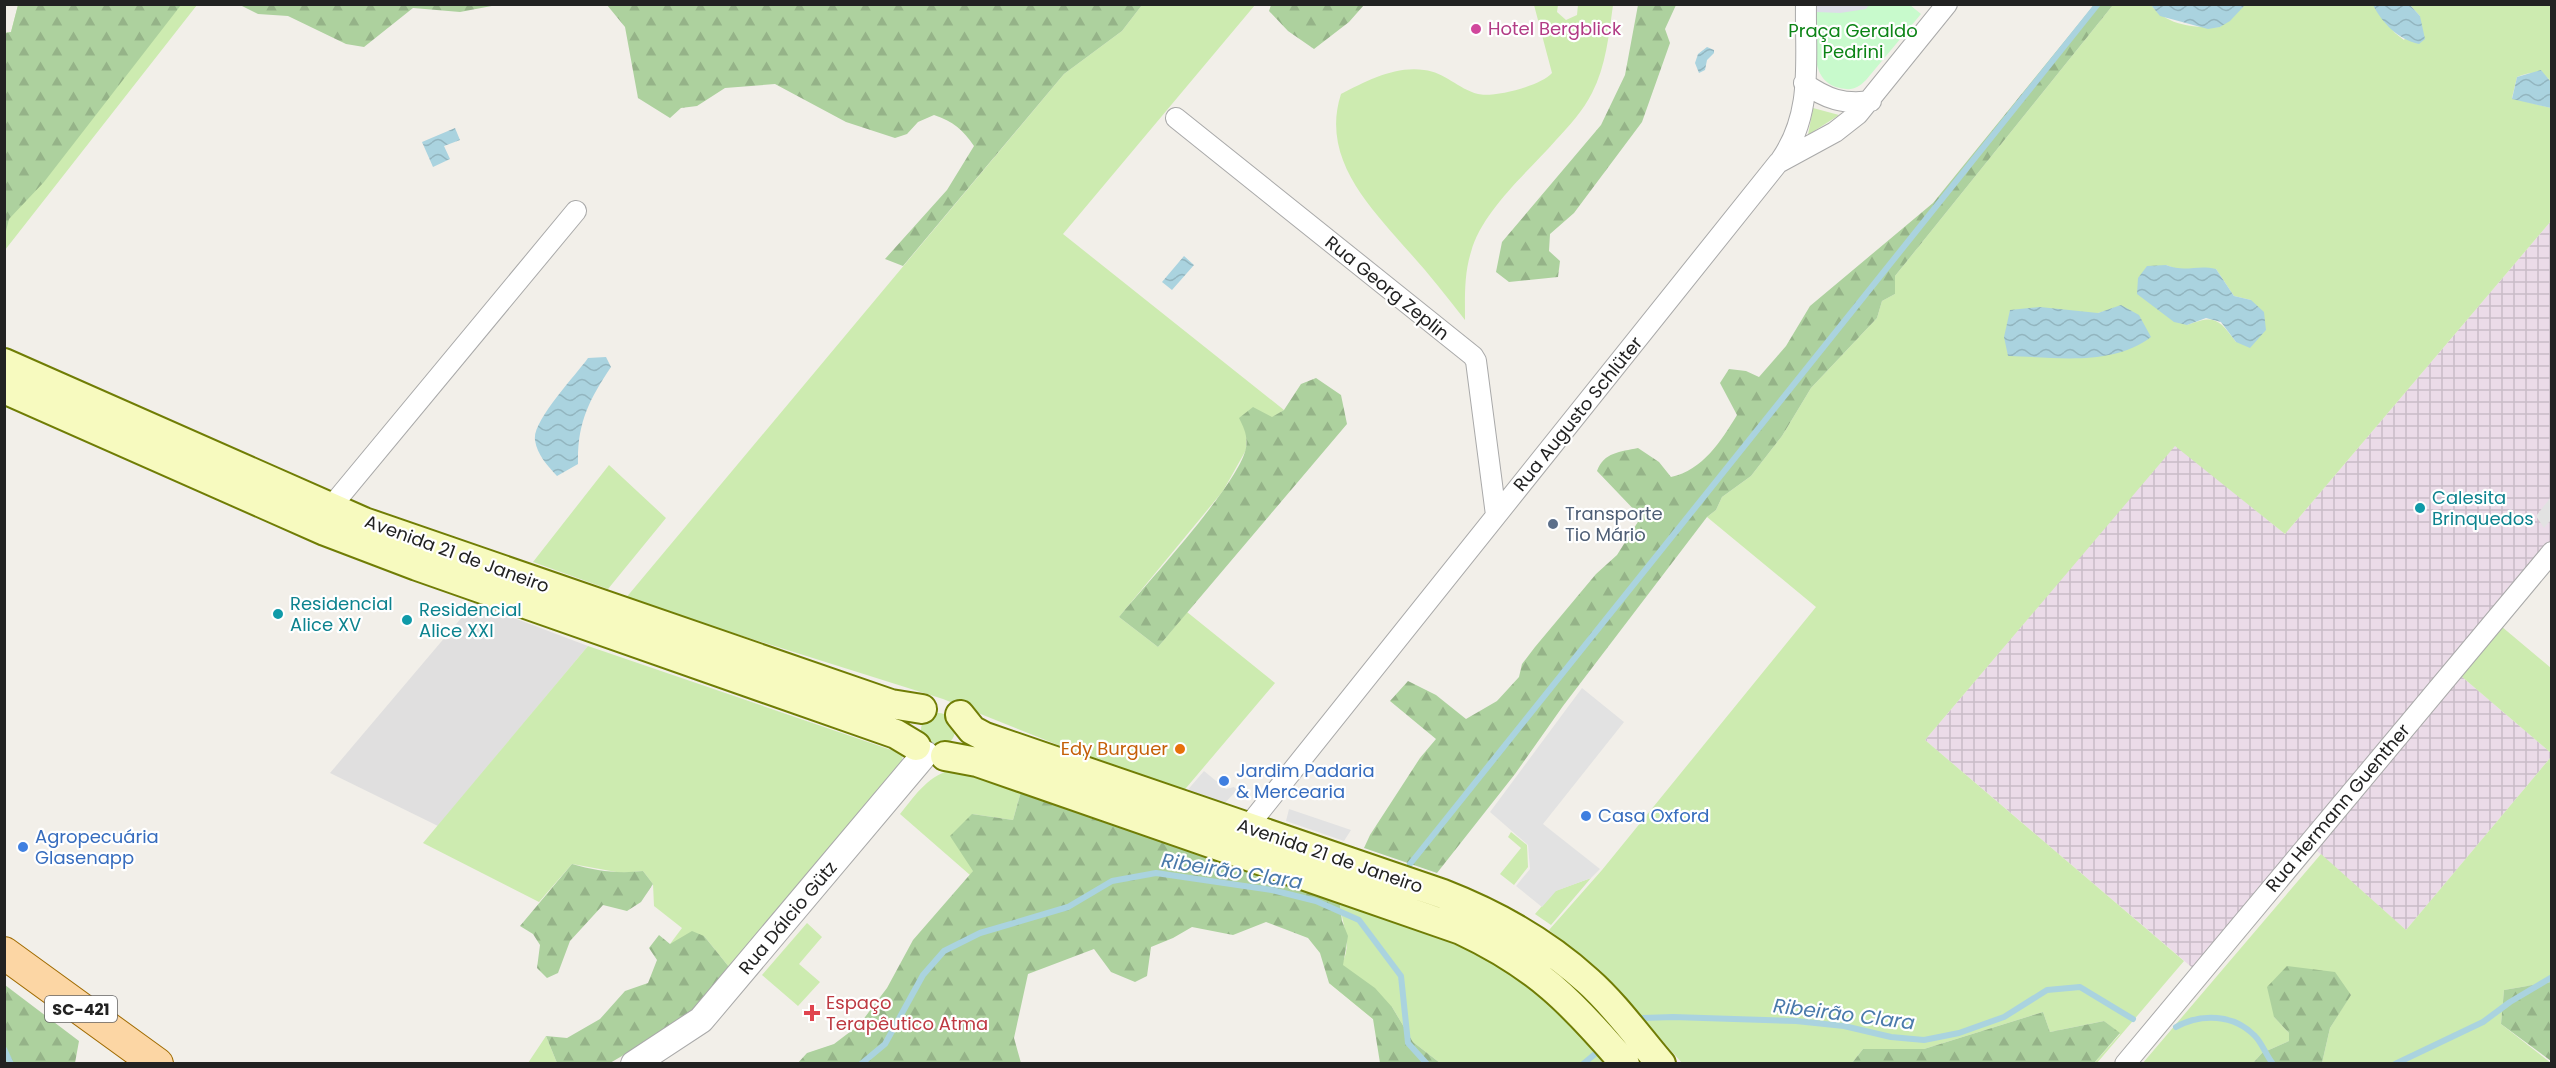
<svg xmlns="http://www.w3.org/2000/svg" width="2556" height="1068" font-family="Poppins,sans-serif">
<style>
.residential{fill:#e0dfdf}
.industrial{fill:url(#industrial-grid)}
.grass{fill:#cdebb0;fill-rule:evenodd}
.forest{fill:url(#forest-firs)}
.park{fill:#c8facc}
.parking{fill:#e2e2e2}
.plaza{fill:#dddde8}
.water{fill:url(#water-waves)}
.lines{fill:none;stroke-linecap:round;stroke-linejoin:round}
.stream{stroke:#aad3df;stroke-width:6}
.minor-casing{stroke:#a9a9a9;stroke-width:22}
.tertiary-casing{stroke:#a9a9a9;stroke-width:28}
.secondary-casing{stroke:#707d05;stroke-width:32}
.primary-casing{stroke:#a06b00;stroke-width:34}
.minor{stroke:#fff;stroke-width:20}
.tertiary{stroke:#fff;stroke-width:26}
.secondary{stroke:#f7fabf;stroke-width:28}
.primary{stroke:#fcd6a4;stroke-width:32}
.hotel-dot{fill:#d1479c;stroke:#fff;stroke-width:2}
.culture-dot{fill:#0f9aa8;stroke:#fff;stroke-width:2}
.service-dot{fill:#5c6f8a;stroke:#fff;stroke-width:2}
.food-dot{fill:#e8710a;stroke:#fff;stroke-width:2}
.shop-dot{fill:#3f7fe0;stroke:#fff;stroke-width:2}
.health-dot{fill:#e0444e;stroke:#fff;stroke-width:2}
.labels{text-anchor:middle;stroke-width:4.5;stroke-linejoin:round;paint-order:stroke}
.shield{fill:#fff;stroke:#646464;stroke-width:1.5}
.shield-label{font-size:16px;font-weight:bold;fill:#222}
.hotel-label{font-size:18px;fill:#b23c85;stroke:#fff;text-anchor:start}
.park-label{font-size:18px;fill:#0c8416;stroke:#fff}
.street-label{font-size:18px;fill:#222;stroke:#fff}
.culture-label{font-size:18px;fill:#0d838f;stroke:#fff;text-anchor:start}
.service-label{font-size:18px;fill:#4e5e75;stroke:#fff;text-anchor:start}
.food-label{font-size:18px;fill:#c56008;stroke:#fff;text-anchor:end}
.shop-label{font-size:18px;fill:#366cbe;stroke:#fff;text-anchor:start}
.health-label{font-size:18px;fill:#be3a42;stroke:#fff;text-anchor:start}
.water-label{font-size:20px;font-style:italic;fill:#4a7aab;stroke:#fff}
</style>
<defs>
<pattern id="industrial-grid" width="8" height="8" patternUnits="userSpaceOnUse" patternTransform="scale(1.5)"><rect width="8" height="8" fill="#ebdbe8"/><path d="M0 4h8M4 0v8" fill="none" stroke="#c9bcc7"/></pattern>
<pattern id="forest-firs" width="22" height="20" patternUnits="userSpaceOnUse" patternTransform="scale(1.5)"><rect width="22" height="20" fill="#add19e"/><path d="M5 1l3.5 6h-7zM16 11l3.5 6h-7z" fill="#95b388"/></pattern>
<pattern id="water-waves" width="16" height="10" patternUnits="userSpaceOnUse" patternTransform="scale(1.5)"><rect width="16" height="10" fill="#aad3df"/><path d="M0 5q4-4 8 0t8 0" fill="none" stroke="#92b5bf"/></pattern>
</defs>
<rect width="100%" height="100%" fill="#f2efe9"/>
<path class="residential" d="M474 603 588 646 438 826 330 773Z"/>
<path class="industrial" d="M2551 221V555L2454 670 2551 753V757L2406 930 2308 843 2195 970 1925 740 2175 445 2285 534Z"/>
<path class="grass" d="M18 5H197L5 250V33L11 32Z
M1142 5H1255L1063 234 1284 410 1247 434 1246 450 1223 491 1119 617 1158 647 1187 612 1275 683 1181 794 943 699 625 599 1064 74 1122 31Z
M1534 5H1558L1557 12 1566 20 1577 15 1578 5H1613C1609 34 1606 66 1592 93 1583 111 1569 126 1556 140 1528 172 1482 211 1471 252 1464 274 1465 297 1465 320 1447 297 1429 274 1410 253 1371 208 1320 159 1341 94 1367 81 1394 66 1424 70 1445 72 1458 89 1478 94 1493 98 1541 86 1552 73Z
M2113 5H2151C2167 26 2195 28 2220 27L2245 5H2373L2395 33 2404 40 2420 16 2410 5H2551V82C2542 69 2530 72 2517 77L2512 98 2551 108V221L2285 534 2175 446 1925 740 2184 961 2097 1063H2094L2120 1034 2104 1021 2050 1032 2043 1012 1924 1049H1863L1852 1063H1682L1600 970 1549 930 1602 870 1816 607 1707 517 1716 510 1722 497 1751 476 1782 436 1811 388 1877 318 1882 301 1895 294V276ZM2166 265 2182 271 2216 269 2234 296 2251 300 2236 342C2219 319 2215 314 2187 325ZM2121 306 2008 355 2077 313H2098Z
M1813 108 1839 115 1808 135Z
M609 465 666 518 608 589 533 562Z
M2495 621 2551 668V753L2454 670Z
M588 646 903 754 902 761 729 967 704 936 670 944 682 928 654 906 653 884 643 871 622 873 572 864 539 902 423 843Z
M921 730a17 17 0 1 1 34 0a17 17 0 1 1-34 0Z
M2551 757V982L2504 990 2501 1024 2551 1063H2322L2330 1028 2351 994 2274 1017 2289 1033V1041L2262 1053 2253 1063 2142 1064 2321 854 2406 930Z
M957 768 1022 788 1013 820 972 814 974 870 970 875 900 814C918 792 928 775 957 768Z
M1511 832 1527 845 1528 867 1514 885 1500 874 1521 848 1508 837Z
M1591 878 1551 925 1535 914 1555 891Z
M1339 898C1410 923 1481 948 1541 995 1566 1014 1587 1041 1609 1063H1440L1413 1042 1392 1007 1373 1019 1380 1063 1373 1019 1329 983C1358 947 1344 939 1339 898Z
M807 923 822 937 799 964 820 982 798 1006 762 975Z
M546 1036 557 1063H528Z"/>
<path class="forest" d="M18 5H181L44 182 9 219 5 235V33L11 32Z
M240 5H497L460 12 413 8 364 47 346 44 288 16 258 14Z
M607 5H1142L1122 31 1064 74 903 266 885 259 947 190 974 146C963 130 953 121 934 115L918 122 907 134 895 138 846 122 775 84 725 88 697 106 681 108 670 118 638 98 625 27Z
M1271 5V4L1364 5 1349 22 1314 49 1288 31 1269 11Z
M1638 5H1676L1665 29 1670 43 1642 122 1574 213 1550 234 1549 251 1560 261 1558 277 1509 282 1496 272 1502 242 1601 125 1625 75Z
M2094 5H2113L1895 276V294L1882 301 1877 318 1811 388 1782 436 1751 476 1722 497 1716 510 1707 517 1563 706 1515 774 1437 873 1364 848 1370 835 1420 758 1436 739 1390 701 1408 681 1436 695 1466 719 1497 701 1519 677 1522 664 1535 647 1596 574 1617 555 1641 517 1597 471C1604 452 1620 452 1638 448L1659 462 1671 477C1703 470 1721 441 1737 415L1720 383 1729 369 1746 371 1759 377 1786 346 1810 306 1933 203Z
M1316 378 1341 395 1347 424 1158 647 1119 617C1146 584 1239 484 1246 448 1248 436 1244 428 1239 418L1253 407 1272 417 1284 410 1301 384Z
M1022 788 1339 898 1342 921 1348 936 1343 965 1375 988 1392 1007 1413 1042 1440 1063H1380L1373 1019 1329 983 1320 953 1308 938 1266 922 1233 935 1192 927 1173 938 1151 947 1147 976 1135 982 1111 972 1094 949 1028 974 1014 1038 1021 1063 797 1064 807 1053 834 1044 859 1025 887 988 913 940 973 871 950 836 972 814 1013 820Z
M572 864C596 871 618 874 643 871L653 884 641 902 627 911 603 905 570 941 558 973 547 978 537 968 540 945 533 934 520 926Z
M692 931 704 936 729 967 695 1009 663 1032 610 1063H557L546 1036 567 1038 600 1019 625 991 648 983 657 960 649 948 659 935 670 944Z
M2287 966 2335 972 2351 995 2330 1028 2322 1063H2253L2262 1053 2289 1041V1033L2274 1017 2267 987Z
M2551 982H2552L2551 1061 2501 1024 2504 990Z
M5 985 79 1041 75 1063H5Z
M2043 1012 2050 1032 2104 1021 2120 1033 2094 1063H1852L1863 1049H1924Z"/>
<path class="park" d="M1817 5H1910L1921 14 1866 80C1858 88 1852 91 1840 88 1805 81 1817 31 1817 5Z"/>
<path class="parking" d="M2551 497V520L2544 528 2536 516Z
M1582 688 1624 722 1543 824 1600 869 1591 878 1556 891 1542 907 1516 886 1530 869 1528 845 1490 812Z
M1204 771 1226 789 1234 787 1237 790 1223 805 1185 793Z
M1289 809 1351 830 1344 841 1286 821Z"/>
<path class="plaza" d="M1817 5V4L1869 5 1866 9 1840 13 1817 12Z"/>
<path class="water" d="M2151 5H2245L2230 21 2220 27 2208 29 2160 16Z
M2373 5H2410L2420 16 2425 39 2419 44C2398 39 2383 24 2373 5Z
M1707 47 1714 50V53L1707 60 1705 70 1699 73 1695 63 1698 54Z
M2541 70 2551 82V108L2512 99 2517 77Z
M455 128 460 140 444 146 450 159 433 167 422 142Z
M1184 256 1194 265 1172 290 1162 282Z
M2166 265C2187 273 2196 264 2216 269L2234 296 2251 300 2264 312 2266 330 2250 348 2236 342 2221 322 2206 318 2187 325 2174 322 2137 294 2138 278 2147 266Z
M2121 305 2139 315 2151 337C2111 367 2056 357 2008 356L2004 337 2010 310 2040 307 2098 313Z
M606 357 611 367C589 400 577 423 578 464L557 476C548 466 537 455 535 440 532 421 576 375 588 358Z"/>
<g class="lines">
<path class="stream" d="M1410 864 2098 4
M1636 1023 1643 1018 1673 1017 1796 1021 1844 1026 1891 1037 1924 1040 1959 1033 2004 1017 2047 990 2080 987 2133 1019
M2176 1027C2201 1013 2234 1014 2255 1036 2262 1043 2266 1055 2273 1064
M4 1049 11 1064
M861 1064 885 1044 923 975 944 951 980 933 1068 907 1112 881 1156 873 1272 890 1316 901 1359 920 1401 976 1408 1043 1427 1064
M1583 1064 1601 1049
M2395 1064 2483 1022 2510 1002 2552 977"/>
<defs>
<path id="minor" d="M1804 83C1826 99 1844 105 1871 101
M1176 118 1473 356 1476 361 1496 515
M1780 161C1814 113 1805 61 1806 4
M330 508 576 211
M1241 835 1778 163 1835 132 1858 114 1947 4
M2125 1064 2552 552"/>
<path id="tertiary" d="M634 1064 701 1020 925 754"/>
<path id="secondary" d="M4 363 364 522 891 704 922 709
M4 389 325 531 417 566 896 734 916 746
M960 715 972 730 985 737 1443 894C1497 915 1545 942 1588 981 1615 1005 1637 1036 1661 1064
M945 756 977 762 1461 930C1536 965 1572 1002 1625 1064"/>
<path id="primary" d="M4 953 157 1064"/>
</defs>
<use href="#minor" class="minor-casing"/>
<use href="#tertiary" class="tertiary-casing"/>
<use href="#secondary" class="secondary-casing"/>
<use href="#primary" class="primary-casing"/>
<use href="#minor" class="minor"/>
<use href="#tertiary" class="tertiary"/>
<use href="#secondary" class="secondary"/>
<use href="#primary" class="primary"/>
</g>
<circle class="hotel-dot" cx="1476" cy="29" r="6"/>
<g class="culture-dot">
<circle cx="2420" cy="508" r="6"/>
<circle cx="278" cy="614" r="6"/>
<circle cx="407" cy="620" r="6"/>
</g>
<circle class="service-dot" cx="1553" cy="524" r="6"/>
<circle class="food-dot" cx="1180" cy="749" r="6"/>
<g class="shop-dot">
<circle cx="1224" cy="781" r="6"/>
<circle cx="1586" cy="816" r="6"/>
<circle cx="23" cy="847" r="6"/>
</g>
<path class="health-dot" d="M809 1004h6v6h6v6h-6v6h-6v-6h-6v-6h6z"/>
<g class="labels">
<rect class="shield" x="45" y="996" width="72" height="26" rx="4.5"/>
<g class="shield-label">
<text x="81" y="1015">SC-421</text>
</g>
<g class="hotel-label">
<text x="1488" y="35">Hotel Bergblick</text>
</g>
<g class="park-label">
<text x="1853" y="37">Praça Geraldo<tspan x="1853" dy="21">Pedrini</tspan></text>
</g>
<g class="street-label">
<text transform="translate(1387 288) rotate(39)" y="6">Rua Georg Zeplin</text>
<text transform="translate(1578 414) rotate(-51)" y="6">Rua Augusto Schlüter</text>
<text transform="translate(457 554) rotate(20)" y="6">Avenida 21 de Janeiro</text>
<text transform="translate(2338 808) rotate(-50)" y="6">Rua Hermann Guenther</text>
<text transform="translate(1330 856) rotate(19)" y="6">Avenida 21 de Janeiro</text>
<text transform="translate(788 918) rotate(-50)" y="6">Rua Dálcio Gütz</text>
</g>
<g class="culture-label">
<text x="2432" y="504">Calesita<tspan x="2432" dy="21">Brinquedos</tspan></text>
<text x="290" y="610">Residencial<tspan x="290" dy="21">Alice XV</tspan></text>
<text x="419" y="616">Residencial<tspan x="419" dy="21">Alice XXI</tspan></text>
</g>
<g class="service-label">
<text x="1565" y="520">Transporte<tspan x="1565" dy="21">Tio Mário</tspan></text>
</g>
<g class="food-label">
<text x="1168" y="755">Edy Burguer</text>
</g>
<g class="shop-label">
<text x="1236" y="777">Jardim Padaria<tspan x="1236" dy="21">&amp; Mercearia</tspan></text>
<text x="1598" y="822">Casa Oxford</text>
<text x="35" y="843">Agropecuária<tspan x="35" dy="21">Glasenapp</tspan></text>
</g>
<g class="health-label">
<text x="826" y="1009">Espaço<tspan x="826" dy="21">Terapêutico Atma</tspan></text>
</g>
<g class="water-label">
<text transform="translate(1232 871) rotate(9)" y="7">Ribeirão Clara</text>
<text transform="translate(1844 1014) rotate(7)" y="7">Ribeirão Clara</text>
</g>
</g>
<rect width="2556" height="1068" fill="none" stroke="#222222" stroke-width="12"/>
</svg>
